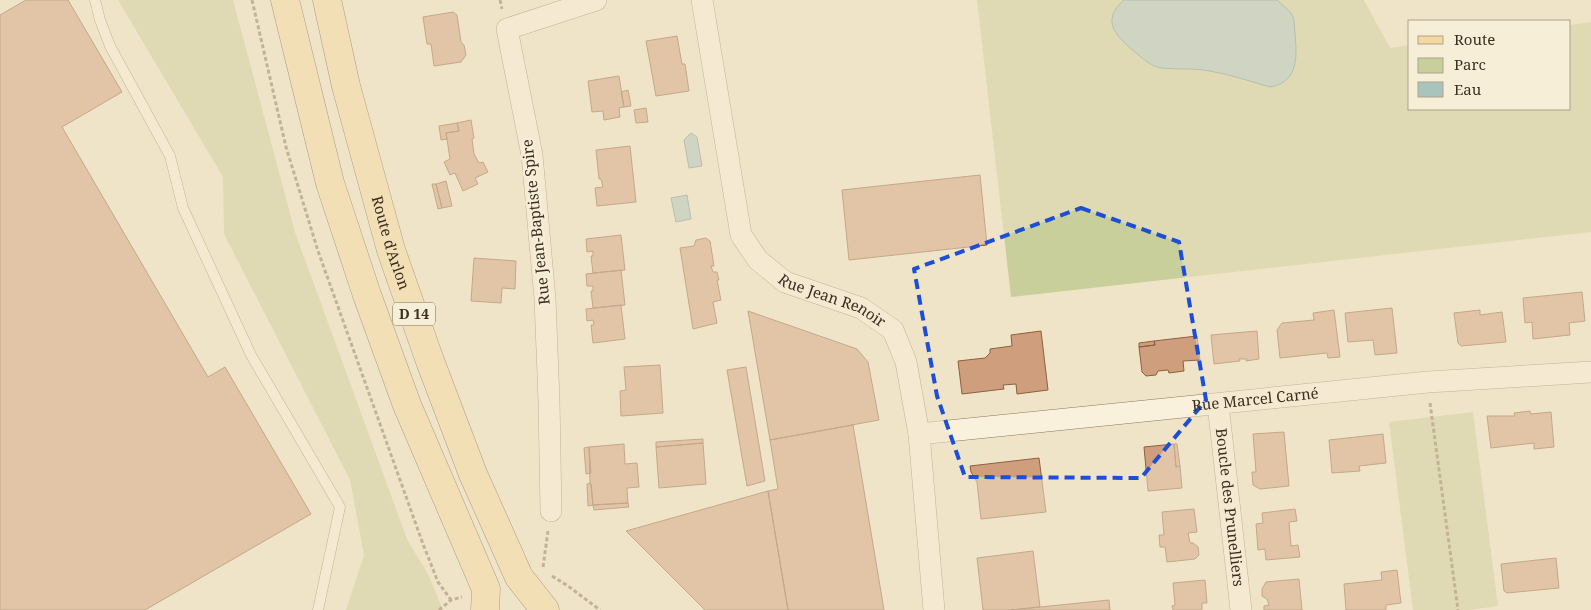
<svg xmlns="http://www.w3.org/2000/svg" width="1591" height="610" font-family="'Noto Serif',serif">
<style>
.green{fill:#c9cf9b}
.water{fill:#a9c4bc;stroke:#6f938a}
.building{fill:#cf9f7d;stroke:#8d5f41}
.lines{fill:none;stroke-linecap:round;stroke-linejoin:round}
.service-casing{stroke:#8d765c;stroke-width:11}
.minor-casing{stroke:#8d765c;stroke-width:22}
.primary-casing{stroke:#5b4430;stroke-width:29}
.path{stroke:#8d765c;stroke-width:3;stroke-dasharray:4 2.5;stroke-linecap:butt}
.service{stroke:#faf1dc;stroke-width:10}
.minor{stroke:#faf1dc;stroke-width:21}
.primary{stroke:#f3d9a0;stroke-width:28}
.marked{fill:none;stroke:#1d4ed8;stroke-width:4;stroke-dasharray:10 6;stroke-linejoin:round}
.labels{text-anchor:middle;stroke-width:5;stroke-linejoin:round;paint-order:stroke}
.shield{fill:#f7eed8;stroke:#756857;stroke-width:1}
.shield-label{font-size:14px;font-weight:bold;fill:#3d2e20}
.street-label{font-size:15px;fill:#3d2e20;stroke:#f7eed8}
</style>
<rect width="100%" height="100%" fill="#f0e4c8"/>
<path class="green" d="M118 0H233L295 232 407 539 429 576 442 608 440 610H346L364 555 350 480 224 234 223 177Z
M977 0H1364L1390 48 1410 45V109H1570V25L1591 22V232L1011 297Z
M1473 412 1498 606 1470 610H1413L1389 422Z"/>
<path class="water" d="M1124 0H1277C1282 5 1291 11 1293 17 1295 22 1294 28 1295 33 1297 56 1299 82 1270 87 1249 81 1226 73 1203 70 1191 68 1168 70 1157 67 1150 65 1141 57 1135 52 1116 36 1100 21 1124 0Z
M691 133 697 137 702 166 689 168 684 140Z
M687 195 691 219 676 222 671 198Z"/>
<path class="building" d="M26 0H68L122 92 62 127 208 377 225 367 311 514 145 610H0V15Z
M453 12 457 15 461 42 464 45 466 55 461 62 434 66 431 44H427L423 17Z
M677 36 682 64H685L689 91 656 96 646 41Z
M619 76 624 107 619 108 620 117 604 120 603 111 592 112 588 81Z
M628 90 631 106 624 107 621 92Z
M646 108 648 122 636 123 634 110Z
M471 120 474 138 472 139 474 154 479 163 483 162 488 172 475 178 478 184 463 191 455 173 450 175 444 162 450 159 446 133 459 131 457 123Z
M457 123 459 131 446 133 447 139 441 140 439 126Z
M630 146 636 202 597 206 595 188 603 187 601 179H599L596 150Z
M980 175 987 245 849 260 842 190Z
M446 181 452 206 442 208 436 184Z
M432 184H436L442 208 438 209Z
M621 235 625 270 593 273 591 256H593V251L587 252 586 239Z
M706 238 710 241 714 266H711L713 272H717L719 280H717L721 300 713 302 717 323 693 329 680 248 694 246 696 240Z
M474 258 516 261 515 289 502 288 501 303 471 301Z
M621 270 625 305 593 308 591 291H593V286H587L586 274Z
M1582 292 1585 321 1569 323 1570 335 1533 339 1532 322 1525 323 1523 298Z
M621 305 625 339 593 343 591 325H594L593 320 587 321 586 309Z
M1392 308 1397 353 1375 355 1373 340 1348 342 1345 313Z
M1334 310 1340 357 1328 358 1327 353 1280 358 1277 330 1282 323 1314 320 1313 313Z
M1480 310V315L1502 312 1506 342 1461 346 1458 343 1454 313Z
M748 311 857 349 868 362 879 420 770 440Z
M1041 331 1048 390 1017 394 1016 384 1003 385 1004 389 962 394 958 361 985 358 990 353V349L1012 346 1011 335Z
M1257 331 1259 359 1246 361 1247 359H1239L1240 361 1214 364 1211 335Z
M1197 336 1200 360 1183 361 1184 371 1169 373 1168 370 1158 371 1156 375 1146 376 1142 372 1139 347 1155 345 1154 341Z
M1154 341 1155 345 1139 347V343Z
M660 365 663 413 621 416 620 391 626 390 624 367Z
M746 367 765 481 747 486 727 370Z
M1530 411 1531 414 1551 412 1554 447 1534 449V443L1491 448 1487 416H1515L1514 413Z
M853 425 884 610H788L768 491 778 489 770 440Z
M1284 432 1289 486 1260 489 1253 485 1252 472H1256L1253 434Z
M1383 434 1386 463 1359 466 1360 471 1332 473 1329 440Z
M703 439V443L656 447V442Z
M703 443 706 484 659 488 656 447Z
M624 444 625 464 637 463 639 487 627 488 628 503 593 505 591 484 590 483 589 447Z
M1174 444 1176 467 1180 466 1182 488 1148 491 1144 447Z
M1174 444H1177L1180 466 1176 467Z
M589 447 591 473 586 474 584 448Z
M1039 458 1046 512 981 519 977 482 971 472 970 466Z
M590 483 591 484 593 505 588 506 587 484Z
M768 491 788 610H705L626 531Z
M628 503 629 507 594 510 593 505Z
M1194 509 1197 532 1188 533 1190 543H1193L1198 547 1199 555 1195 559 1167 562 1165 547H1160L1159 535H1164L1162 512Z
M1295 509 1297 521 1289 522 1291 546 1298 545 1300 557 1266 560 1265 549 1258 550 1256 524 1263 523 1262 513Z
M1033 551 1040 607 1011 610H983L977 558Z
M1556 558 1559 588 1507 593 1504 591 1501 564Z
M1397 570 1401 603 1386 605V610H1346L1344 584 1382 580 1381 572Z
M1299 579 1302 610H1264V606L1269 605 1267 599 1262 596V589L1266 582Z
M1205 580 1207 603H1202V610H1173L1172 606 1175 605 1173 583Z
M1109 600 1110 610H1011L1040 607Z"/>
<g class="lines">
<defs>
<path id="service" d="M95 0 100 20 110 46 170 156 183 208 251 355 340 507 318 610"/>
<g id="minor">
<path id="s1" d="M702 0 741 235 758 260 785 282 861 308 893 330 906 362 919 434 934 610"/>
<path id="s2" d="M1218 404 1241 610"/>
<path id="s3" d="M919 434 1428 382 1591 372"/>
<path d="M551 511 549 401 545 299 532 155 507 29 596 0"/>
</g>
<g id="primary">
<path d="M285 0 330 183 367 295 407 405 486 589 485 610"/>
<path id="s4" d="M327 0 346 86 391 250 430 361 473 474 519 577 545 610"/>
</g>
</defs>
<use href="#service" class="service-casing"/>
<use href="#minor" class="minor-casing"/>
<use href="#primary" class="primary-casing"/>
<path class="path" d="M252 0 286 147 318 251 423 544 438 582 451 600
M500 0 502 9
M1430 403 1458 610
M543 567 548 531
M552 576 568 586 600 610
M439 610 451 600 462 597"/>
<use href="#service" class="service"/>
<use href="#minor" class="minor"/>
<use href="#primary" class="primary"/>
</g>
<path d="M0 0H1591V610H0ZM1081 208 1179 242 1206 400 1141 478 965 477 937 396 914 269Z" fill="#f0e4c8" fill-opacity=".55" fill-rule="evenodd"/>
<path class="marked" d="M1081 208 1179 242 1206 400 1141 478 965 477 937 396 914 269Z"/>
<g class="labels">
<rect class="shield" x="393" y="302.5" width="42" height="23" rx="4"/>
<g class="shield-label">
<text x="414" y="319">D 14</text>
</g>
<g class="street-label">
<text transform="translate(536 222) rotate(-96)" y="5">Rue Jean-Baptiste Spire</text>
<text dy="5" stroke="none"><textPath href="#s4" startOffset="251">Route d'Arlon</textPath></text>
<text dy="5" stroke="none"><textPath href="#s1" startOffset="354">Rue Jean Renoir</textPath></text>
<text dy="5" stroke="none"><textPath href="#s3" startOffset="338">Rue Marcel Carné</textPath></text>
<text dy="5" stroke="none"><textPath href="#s2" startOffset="104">Boucle des Prunelliers</textPath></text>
</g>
</g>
<rect x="1408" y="20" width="162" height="90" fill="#f7eed8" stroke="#ada18e"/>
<rect x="1418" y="36" width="25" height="8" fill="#f3d9a0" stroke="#ada18e"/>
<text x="1454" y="45" font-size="15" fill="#3d2e20">Route</text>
<rect x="1418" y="58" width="25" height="15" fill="#c9cf9b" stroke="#ada18e"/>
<text x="1454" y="70" font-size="15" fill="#3d2e20">Parc</text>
<rect x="1418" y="82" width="25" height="15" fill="#a9c4bc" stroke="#ada18e"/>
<text x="1454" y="95" font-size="15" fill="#3d2e20">Eau</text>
</svg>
